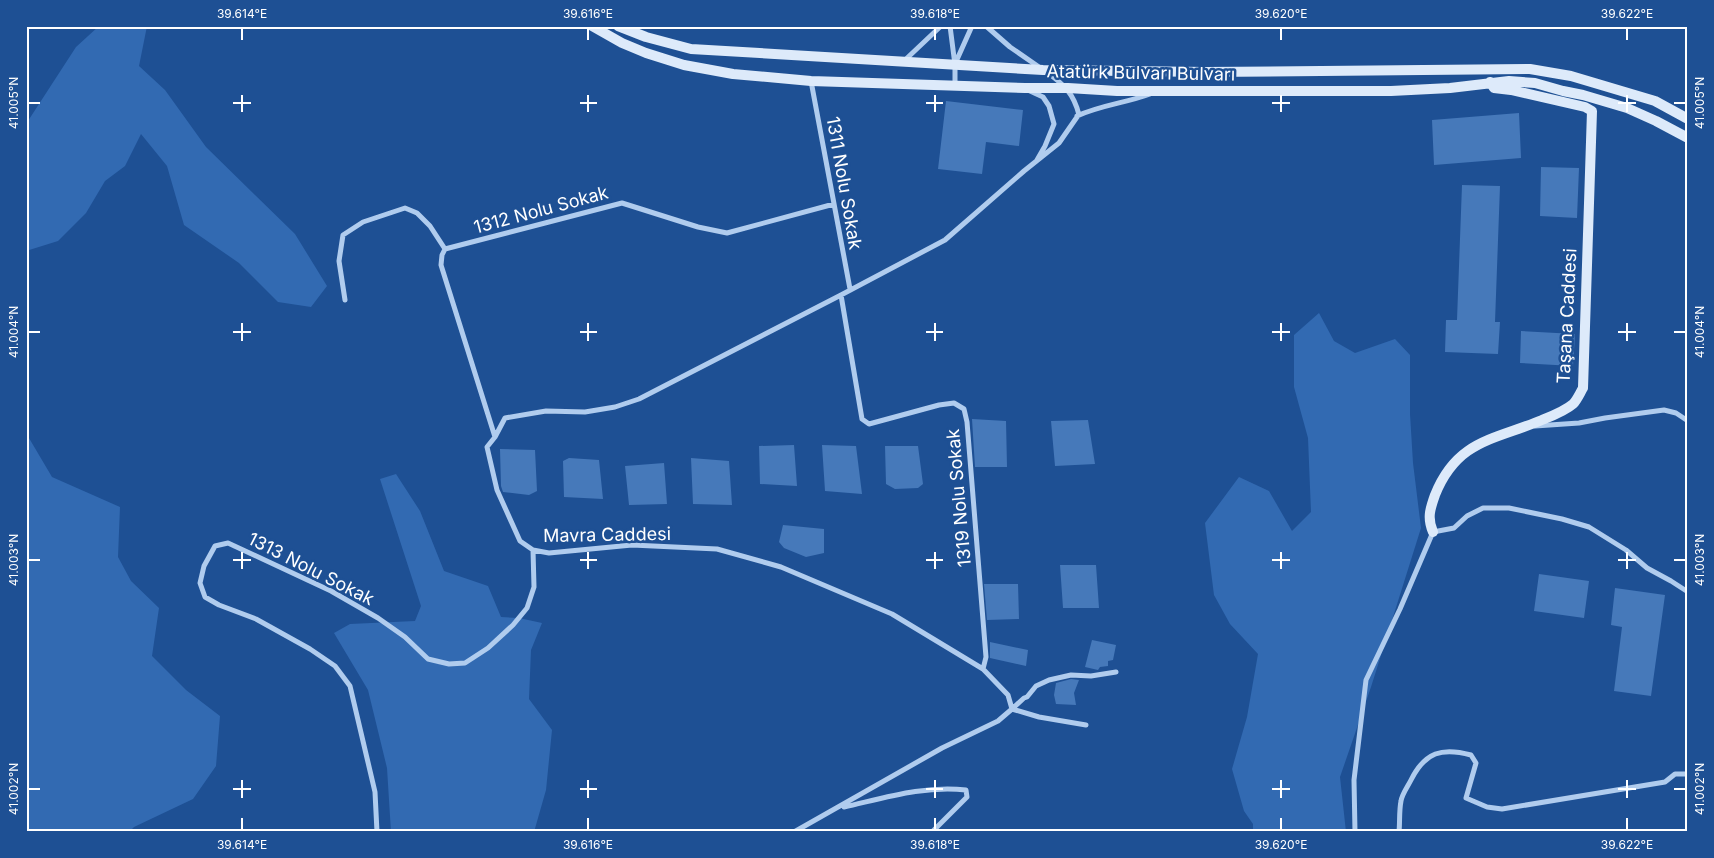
<svg xmlns="http://www.w3.org/2000/svg" width="1714" height="858" font-family="Inter,sans-serif">
<style>
.green{fill:#326ab2}
.building{fill:#4679ba}
.lines{fill:none;stroke-linecap:round;stroke-linejoin:round}
.street{stroke:#b0ccee;stroke-width:5}
.secondary{stroke:#ddeafa;stroke-width:10}
.ticks{fill:none;stroke:#fff;stroke-width:2}
.labels{text-anchor:middle;stroke-width:5;stroke-linejoin:round;paint-order:stroke}
.street-label{font-size:18px;fill:#fff;stroke:#1e5094}
.neatline{fill:none;stroke:#fff;stroke-width:2}
.ticks-label{font-size:12px;text-anchor:middle;fill:#fff}
</style>
<rect width="100%" height="100%" fill="#1e5094"/>
<path class="green" d="M99 26H147L139 66 165 90 206 147 295 234 327 286 311 307 278 302 239 263 184 225 167 166 141 134 125 166 105 181 86 213 58 241 26 251V124L76 47Z
M1319 313 1334 341 1355 353 1395 339 1410 355V414L1413 463 1421 528 1371 687 1340 777 1346 832H1253V824L1244 811 1232 769 1247 717 1258 654 1230 624 1214 595 1205 523 1239 477 1269 491 1292 531 1311 512 1308 438 1294 387V335Z
M26 433 52 477 120 507 118 557 131 581 159 608 152 656 186 690 220 716 216 766 193 799 134 827 129 832H26L28 695 26 685Z
M396 474 420 511 444 571 488 586 501 617 519 618 542 623 531 650 529 699 552 730 546 790 534 832H391L387 768 368 690 334 633 350 624 415 621 421 606 380 479Z"/>
<path class="building" d="M946 101 1023 110 1019 146 986 142 982 174 938 169Z
M1519 113 1521 158 1434 165 1432 120Z
M1541 167 1579 168 1577 218 1540 216Z
M1462 185 1500 186 1495 322H1500L1498 354 1445 352 1446 320H1457Z
M1521 331 1575 334 1573 366 1520 363Z
M972 419 1006 421 1007 467H975Z
M1088 420 1095 464 1055 466 1051 421Z
M794 445 797 486 760 484 759 446Z
M822 445 856 446 862 494 825 491Z
M885 446H918L923 484 918 488 895 489 886 484Z
M500 449 535 450 537 491 529 495 503 492 501 486Z
M569 458 599 460 603 499 564 497 563 461Z
M691 458 729 461 732 505 693 504Z
M664 463 667 504 629 505 625 466Z
M783 525 824 529V553L806 557 784 548 779 542Z
M1060 565H1096L1099 608H1063Z
M1539 574 1589 581 1584 618 1534 611Z
M984 584H1018L1019 619 987 620Z
M1615 588 1665 595 1651 696 1614 691 1622 627 1611 625Z
M1092 640 1116 645 1113 660 1108 661V666L1100 667 1098 670 1085 667Z
M990 642 1028 650 1026 666 990 658Z
M1071 679 1079 680 1074 693 1076 705 1056 704 1054 695 1056 683Z"/>
<g class="lines">
<path class="street" d="M950 26 955 65V85
M986 26 1010 47 1039 67
M905 60 941 26
M955 64 972 26
M811 81 850 289
M1030 91 1043 97 1049 106 1054 124 1045 146 1037 160
M1077 116C1101 105 1126 103 1150 94
M841 295 862 419 869 424 939 405 954 403 964 409 967 422 986 657 983 669
M345 300 339 261 343 235 363 222 405 208 417 213 430 226 445 249
M1535 426 1579 423 1605 418 1664 410 1676 413 1688 421
M495 437 441 265 442 255 445 249 622 203 698 227 727 233 834 204
M1086 725 1039 717 1012 709 1024 698 1027 697 1036 686 1049 680 1071 675 1091 676 1116 672
M844 807C884 798 925 785 966 790L967 797 932 832
M377 832 375 792 350 686 335 666 310 649 256 619 219 605 205 597 200 583 204 566 215 546 228 543 331 591 378 618 405 637 428 659 449 664 465 663 488 648 513 625 527 608 534 587 533 550
M794 832 942 748 998 721 1012 709 1008 695 983 669 892 614 781 567 717 549 632 545 549 553 533 550 520 541 497 490 487 447 495 437 505 418 546 411 585 412 615 407 639 399 841 295 945 240 1024 171 1059 143 1077 117 1079 115C1074 94 1064 84 1046 72
M1355 832 1354 780 1366 680 1400 609 1433 532 1454 528 1467 516 1483 508H1509L1562 519 1589 527 1626 550 1647 568 1671 581 1688 592
M1399 832C1400 822 1399 811 1401 801 1402 794 1408 786 1411 780 1425 752 1442 747 1471 755L1476 763 1466 798 1487 807 1502 809 1665 782 1675 774H1688"/>
<path class="secondary" d="M592 26 622 43 646 53 684 65 733 74 811 81 1025 88H1068L1117 91H1391L1450 88 1509 81 1535 83 1563 91 1583 95 1627 108 1656 121 1688 138
M618 26 646 37 691 49 1043 70 1206 72 1530 69 1571 76 1655 101 1688 119
M1433 532C1427 518 1430 509 1435 495 1457 440 1494 440 1542 420 1552 416 1565 411 1573 404 1577 400 1580 393 1583 388L1592 111 1585 107 1511 90 1494 88 1490 82"/>
</g>
<path class="ticks" d="M242 28V40M588 28V40M935 28V40M1281 28V40M1627 28V40M242 95V112M588 95V112M935 95V112M1281 95V112M1627 95V112M28 103H40M233 103H251M580 103H597M926 103H943M1272 103H1290M1618 103H1636M1674 103H1686M242 323V341M588 323V341M935 323V341M1281 323V341M1627 323V341M28 332H40M233 332H251M580 332H597M926 332H943M1272 332H1290M1618 332H1636M1674 332H1686M242 552V569M588 552V569M935 552V569M1281 552V569M1627 552V569M28 560H40M233 560H251M580 560H597M926 560H943M1272 560H1290M1618 560H1636M1674 560H1686M242 780V798M588 780V798M935 780V798M1281 780V798M1627 780V798M28 789H40M233 789H251M580 789H597M926 789H943M1272 789H1290M1618 789H1636M1674 789H1686M242 818V830M588 818V830M935 818V830M1281 818V830M1627 818V830"/>
<g class="labels">
<g class="street-label">
<text transform="translate(1141 73) rotate(1)" y="6">Atatürk Bulvarı Bulvarı</text>
<text transform="translate(844 183) rotate(80)" y="6">1311 Nolu Sokak</text>
<text transform="translate(541 210) rotate(-15)" y="6">1312 Nolu Sokak</text>
<text transform="translate(1567 316) rotate(-87)" y="6">Taşana Caddesi</text>
<text transform="translate(959 498) rotate(-95)" y="6">1319 Nolu Sokak</text>
<text transform="translate(607 535) rotate(-1)" y="6">Mavra Caddesi</text>
<text transform="translate(311 569) rotate(27)" y="6">1313 Nolu Sokak</text>
</g>
</g>
<rect width="1714" height="858" fill="none" stroke="#1e5094" stroke-width="55"/>
<rect x="28" y="28" width="1658" height="802" class="neatline"/>
<g class="ticks-label">
<text x="242" y="18">39.614°E</text>
<text x="588" y="18">39.616°E</text>
<text x="935" y="18">39.618°E</text>
<text x="1281" y="18">39.620°E</text>
<text x="1627" y="18">39.622°E</text>
<text transform="translate(14 103) rotate(-90)" y="4">41.005°N</text>
<text transform="translate(1700 103) rotate(-90)" y="4">41.005°N</text>
<text transform="translate(14 332) rotate(-90)" y="4">41.004°N</text>
<text transform="translate(1700 332) rotate(-90)" y="4">41.004°N</text>
<text transform="translate(14 560) rotate(-90)" y="4">41.003°N</text>
<text transform="translate(1700 560) rotate(-90)" y="4">41.003°N</text>
<text transform="translate(14 789) rotate(-90)" y="4">41.002°N</text>
<text transform="translate(1700 789) rotate(-90)" y="4">41.002°N</text>
<text x="242" y="849">39.614°E</text>
<text x="588" y="849">39.616°E</text>
<text x="935" y="849">39.618°E</text>
<text x="1281" y="849">39.620°E</text>
<text x="1627" y="849">39.622°E</text>
</g>
</svg>
